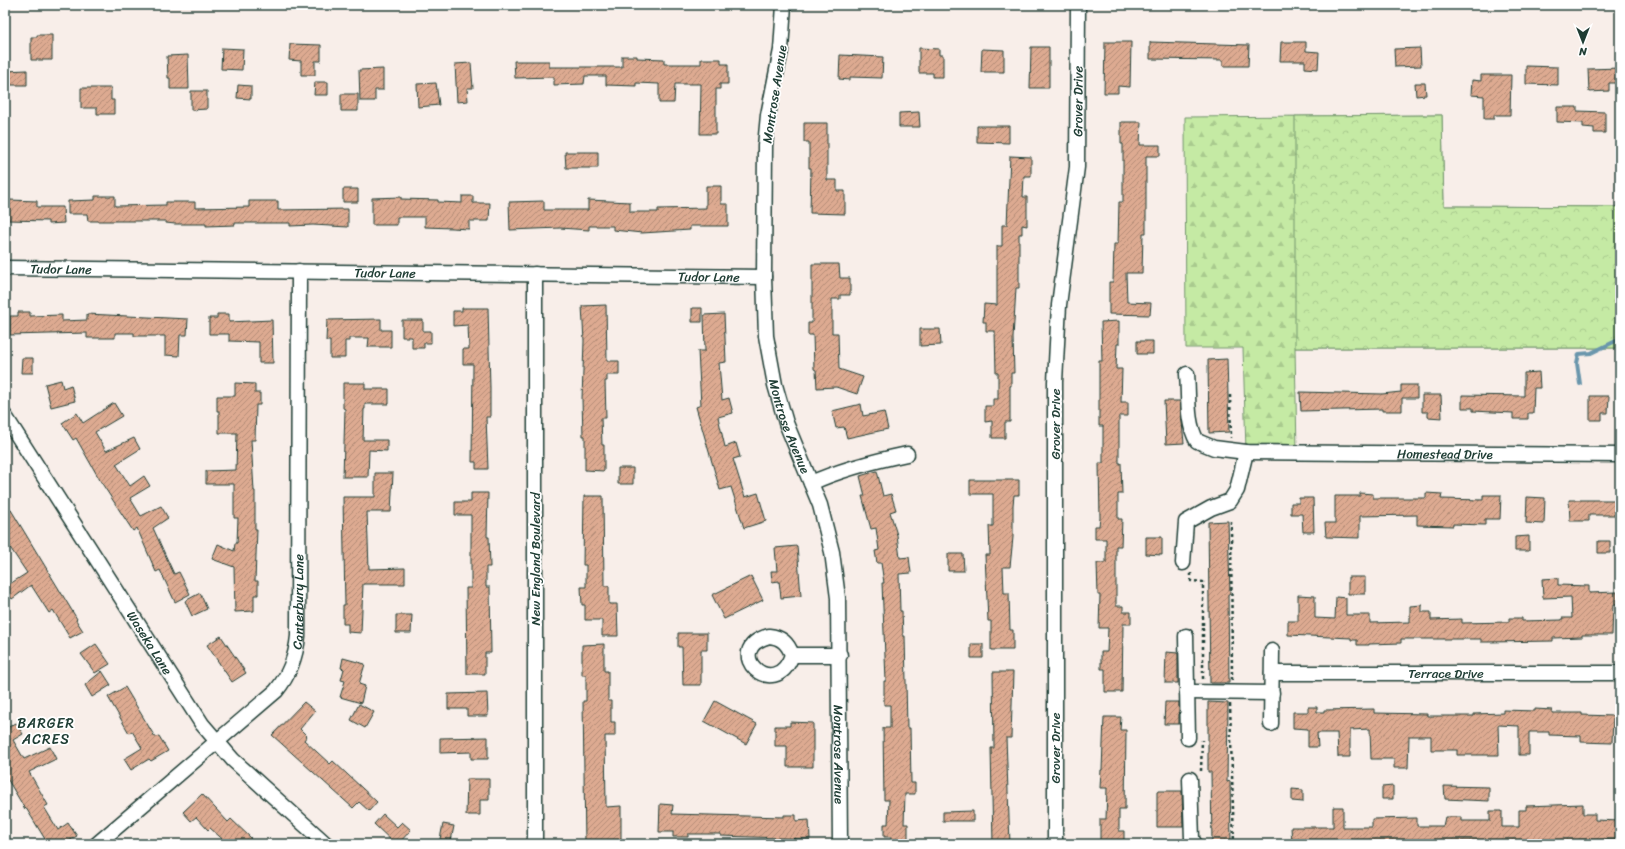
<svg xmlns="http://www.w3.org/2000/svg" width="1625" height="849" font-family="Sriracha,sans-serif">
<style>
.forest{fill:url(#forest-firs);stroke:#72946c}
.park{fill:url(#park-crowns);stroke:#72946c}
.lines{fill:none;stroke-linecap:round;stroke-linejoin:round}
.stream{stroke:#6b96ac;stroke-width:4}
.building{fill:url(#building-hatch);stroke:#1f3d34}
.minor-casing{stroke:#1f3d34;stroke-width:17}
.path{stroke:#1f3d34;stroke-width:2.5;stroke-dasharray:3 3;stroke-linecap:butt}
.minor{stroke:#fff;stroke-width:14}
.labels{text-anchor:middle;stroke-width:3.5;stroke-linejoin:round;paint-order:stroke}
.street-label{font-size:13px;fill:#1f3d34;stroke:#fff}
.neighbourhood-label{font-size:14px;letter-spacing:1px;fill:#1f3d34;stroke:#fff}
</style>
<defs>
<pattern id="forest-firs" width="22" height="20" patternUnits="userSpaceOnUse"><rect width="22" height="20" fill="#c5eaa4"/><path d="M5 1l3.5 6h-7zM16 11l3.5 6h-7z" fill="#a9ca8e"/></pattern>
<pattern id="park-crowns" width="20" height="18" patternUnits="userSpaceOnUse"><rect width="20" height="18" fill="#c5eaa4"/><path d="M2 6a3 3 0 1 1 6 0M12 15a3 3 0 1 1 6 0" fill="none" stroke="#a9ca8e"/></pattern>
<pattern id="building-hatch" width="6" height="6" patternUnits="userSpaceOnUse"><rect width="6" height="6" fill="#ddaa91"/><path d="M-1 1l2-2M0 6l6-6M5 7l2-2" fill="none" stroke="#b38c77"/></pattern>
</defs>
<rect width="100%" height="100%" fill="#f8eee9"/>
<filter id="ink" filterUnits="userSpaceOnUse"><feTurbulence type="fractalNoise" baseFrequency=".025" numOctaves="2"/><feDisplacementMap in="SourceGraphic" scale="8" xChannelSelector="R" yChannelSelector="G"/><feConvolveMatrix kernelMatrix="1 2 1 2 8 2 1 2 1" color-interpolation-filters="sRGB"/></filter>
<g filter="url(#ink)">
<path class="forest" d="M1442 115 1444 206 1620 207V348H1295L1297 452H1246L1243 348H1186L1185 117Z"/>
<path class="park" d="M1442 115 1444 206 1620 207V348H1295V116Z"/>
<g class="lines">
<path class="stream" d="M1580 384 1577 363 1579 354 1591 353 1620 339"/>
</g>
<path class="building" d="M37 35H52V60H31V37H37Z
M1105 42H1131L1130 87 1118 86V93H1104Z
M1150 42 1249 45 1248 66H1223V60L1150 59Z
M1281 42H1306V51L1319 52 1318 69 1305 68V61H1280Z
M290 44 321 45V61H315V75H301V61L289 60Z
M1031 47H1049V88H1030Z
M222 48 243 49 242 70 221 69Z
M919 48 939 49V55H943V77H933V73H919Z
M1420 48 1421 66 1395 67 1394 49Z
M982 49 1004 50V72H981Z
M188 55 189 89H170V78H168L167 56Z
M840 55 883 57 882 78 850 77V80L839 79Z
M622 56H637V58L664 59V64H701V59H721V64H728V84H720V89H716V134H700L701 84H675L674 103H659V84L636 83V86L606 85V76H585L584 84 554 85V77L515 78 514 61H549V67H622Z
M471 63 473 88H467L468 101 457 102 455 64Z
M1526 66 1558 67V85L1526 84Z
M1620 68V83H1609V91L1589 92 1588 69Z
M383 69V90H375V101H360L359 70Z
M27 70V85H5V71Z
M1481 75H1511L1510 115H1494V119H1484V96L1471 95 1472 80 1481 81Z
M315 82H328V95H314Z
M436 83 439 105 418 107 417 84Z
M1415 83H1425L1426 95 1416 96Z
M238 85 251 86V99L237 98Z
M81 88H111V100H114V114H97V108H81Z
M191 91H207V109L191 110Z
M341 94H358V111H341Z
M1557 107H1577V111L1605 112V133H1594V128L1583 127V123L1557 122Z
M919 112 920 127H899V113Z
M1121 122H1141L1140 145H1160V156H1146V233H1143L1142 273H1126L1127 302 1151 303 1150 315 1109 314V282H1113L1114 244H1118L1119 202H1123V144H1121Z
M804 123H827V180H837V191H845V214L810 213 811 168H809V142H804Z
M977 126H1009V143L977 142Z
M565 152H598V168H566Z
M1010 156 1031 157V176H1024L1023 197H1027V226L1022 225V234H1019V288H1016L1013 338 1014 373H1011V386H1010V422H1005V438H992V421L985 422V406H993V399H998V373H996L995 331H986V322H983L984 304 997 305V246H1002V225H1007Z
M706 186H721V204H728V226H690V230L642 233 613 230V226H589V230L560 228 510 230 509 202 544 201V210H588V200L630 202V212H658V209L706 208Z
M343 189H358V202H343Z
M95 196H115V206L166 205V202H195V208L249 207V201H278V210L348 209V227L313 225 290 226V223H235V225L206 226V224H175L166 223V221H88L87 214H68V201L95 200Z
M462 196H473V203H490L489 221H469V229L452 228 425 227V217H397V225H372V198L401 197V199L438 200V202L462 203Z
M9 200 37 201V207H63L64 223 48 224V221L8 220Z
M812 264H839L840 278H850V295H840V299H832V333H838L839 369 863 377 857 394 836 387 817 388 816 370 814 369 813 335H808V323H812Z
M606 305 607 361H619V375H607V381H605L606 418H601L602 445H604V471L585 470V436H583L582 399 584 341 582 306Z
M462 308H488L490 388V417H486L488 469H476V462H472L473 364H463V349H469L468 325 453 326V311H462Z
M692 308H702V322H692Z
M18 312H30V316L62 315V321L87 320V314L188 319 187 335H180L179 356 165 355V336H134V333H115V338H87V333L10 335V316H18Z
M217 314H229V322L272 320 273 363H259V342L229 341V334H209V318H217Z
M724 314 726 362 719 363 722 400 729 398 733 413 718 417 725 447 736 443 740 457 733 459 745 497 758 493 766 521 744 528 731 487 720 490 696 407 701 405 698 351H705L704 315Z
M381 319V330H391V347H368L369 338H349V341H345V358H330V341H326L327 320Z
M402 320H423V331H431V343H424V348H412V337H402Z
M1119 321V344H1117L1116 369H1122L1121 402H1128V416H1119V463H1121L1122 494H1118V519H1122L1121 546H1116V606H1123V612H1131V624H1123L1122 692H1105V669H1101V652H1107L1108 628H1099L1100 595H1098L1097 563H1106V539H1095V526H1099L1100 518 1099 463H1103V426H1099V361H1102L1101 322Z
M920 329H940L941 345 920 346Z
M1137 341H1153V354H1137Z
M22 358H33V373H21Z
M1227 359 1229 432 1209 433 1208 360Z
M1539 372 1540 388H1534L1533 413H1528V419H1513V413L1473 411V408H1462V395L1524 396V373Z
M61 380 63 388 71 385 75 401 51 407 45 384Z
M235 383 255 384V393H260V405H256L255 440H251L254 491H255V529H257L255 581H258V595H254V611L235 612 234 567 212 559 218 544 234 551 235 543H237L238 518H234V484H206V471L236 470 237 433H219V411H217V396H235Z
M343 383H365V389H389V404H365V409H364L363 440H387V451L369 450 368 477H343L345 409 343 408Z
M1401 385H1417V398H1402V411H1382V409L1301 411 1300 392 1382 394 1401 392Z
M1422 395H1441L1442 418 1428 417V412H1422Z
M1590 396H1609L1608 413H1602V420H1590Z
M1164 401H1180L1184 443 1166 444Z
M114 403 122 416 95 432 106 451 134 438 140 449 116 464 130 486 144 476 150 486 130 498 141 516 161 506 168 518 153 528 174 574 179 572 190 594 175 602 160 570 156 572 137 528 133 531 101 482 76 438 73 440 62 423 77 413 83 423Z
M861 404 863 416 884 412 888 429 847 438 844 427 836 428 832 411Z
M618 468H633V484H618Z
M877 471 883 496 891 494 896 510 890 512 897 535 900 558 909 557 911 573 899 574 900 611H902L903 636H905L907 728H910L911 783H915V794H905L904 824H908V844H891V837H884V824H888L889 800H884L883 728H890V705H884V681H886L882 583H884L881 563H877L875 551 879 550 876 528 871 529 862 496H865L860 476Z
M375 473H393L391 512H367L369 569 405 568V584H363L361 633 348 632V624H343V605H345L343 497H375Z
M970 480H1019V495H1014L1013 505V537L1010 567H1003L1004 593H1009L1010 630H1013V650H991V621H988L985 555H990L989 526H993V494H970Z
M471 493H488L487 537H489L490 567H486V587H490L491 653H485V674H467L466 588H471V515H455V502H471Z
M1360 493 1373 494V498H1426V493L1442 494 1441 499 1483 500V495H1501L1500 519H1485V525L1453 524V526L1417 525V515L1360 516V538L1326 537 1325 523H1335V496H1360Z
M584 496H603L604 586H609V604H617L618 636H602V620H585V605H582L581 587H586V565H583Z
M1527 497 1545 498 1544 524 1526 523Z
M1299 498H1313L1314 532H1303L1302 514H1291V503H1299Z
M5 500 77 619 76 620 83 631 70 638 53 610 49 613 31 585 12 599 5 589V587L27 573 5 540Z
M1569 500H1620V515H1589V521H1570Z
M1228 521 1230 594H1228L1229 683H1210L1208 522Z
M1529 536V551H1515V537Z
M1146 537H1162V555L1146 554Z
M1598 541H1610V553H1598Z
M797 546 801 596 781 598 779 581 772 582 771 571H777L775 548Z
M948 554H963L964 571H948Z
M751 576 763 600 724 619 712 595Z
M1348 577H1365V594H1348Z
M1558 578V585L1589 586V593L1617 592 1618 605H1613L1612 635H1582V637L1553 638V641L1488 642H1481V639H1401V643L1369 644V645H1357V640H1351V638L1288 635V621H1298V595L1315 596V618L1335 619 1336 597 1346 598V615H1370V623L1410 622V606L1422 605V612H1431V620L1462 619V623L1509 622V618H1522V621L1562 620V618H1572L1571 597 1543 598 1542 579Z
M200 593 207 609 192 616 185 601Z
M396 615H412L411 633H396Z
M678 633H707V650H701V685H683L682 647H678Z
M221 636 246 673 232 682 207 645Z
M96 644 110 664 95 673 81 654Z
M604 644V671H608V701H611V722H615V736H605L606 807 621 806V844H585L583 701H586V675H582V645Z
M971 644H983V658H971Z
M1166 652 1178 653V683H1165Z
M343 658 365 664 359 684 365 686 361 703 340 697 345 681 341 680 344 669 341 668Z
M102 671 111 685 92 697 85 685Z
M993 672H1013L1011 738H1006L1010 844H993L991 748H994Z
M125 687 155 737 159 736 168 751 151 761 149 759 131 770 124 759 142 748 132 731 129 733 108 697Z
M487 693 488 716H467V709H448V694Z
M715 701 757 724 746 744 704 721Z
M304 702 315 711 300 729 307 736 304 740 330 764 333 761 377 802 369 811 359 802 353 808 272 735Z
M1165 702H1179V724H1164Z
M1208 702 1228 703 1227 782 1230 781 1231 844H1212L1211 772H1208Z
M359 704 374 712 365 728 351 720Z
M1308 707H1317V712H1324V710L1374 709V713L1427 714V716H1474V714L1503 713V710L1535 711V709L1552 710V713H1582V715L1613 716 1612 743 1581 742V736L1549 735V732H1529V755H1519V726L1498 725 1499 755H1457V750H1431V736H1409L1408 768H1394V759H1371L1370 729 1350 730V757H1338L1337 733H1317L1318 747H1308V729L1293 728V712H1308Z
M1104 717H1121L1120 730H1126L1125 809H1119V831H1124V844H1100V819H1106L1107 788H1100L1101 770H1102Z
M790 722 813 723V767H787V746H775V726H790Z
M16 723 23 734 13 740 24 759 50 747 56 759 29 772 48 805 44 807 58 830 68 823 77 836 64 844H48L26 808 25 809 5 775V725L7 728Z
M488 737V759H471V752L440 753V738Z
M467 779H489V800H480V815H466Z
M1393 786V799H1382V787Z
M1444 786 1489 787V801L1445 799Z
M1292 789 1303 790V802L1292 801Z
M1157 791H1182L1183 827H1157Z
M202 794 228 822 231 819 251 838 246 844H228L210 828 208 830 196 817 191 821 183 812Z
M660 804 673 805 672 814 784 817V815H796V821L809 820 810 839 721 836V834H688V837H673V832H659Z
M1583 804V814H1595V820L1620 821V840H1578V842L1554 844H1502V841H1461V844L1390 842V844H1356L1311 842V844H1292L1291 827H1333V807H1343V827H1372V819L1417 818V826H1443L1445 817H1461V821H1490V811H1502V827H1519V810H1526V806Z
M973 811V821H943V812Z
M383 814 397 827 402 822 411 830 398 844H395L374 824Z
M443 824 454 826 451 841 440 839Z"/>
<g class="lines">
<defs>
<g id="minor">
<path id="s1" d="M784 5 781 50 768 115 765 146 764 277 766 336 775 385 786 423 820 505 832 552 838 598 840 844"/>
<path id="s2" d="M5 268 764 277"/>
<path id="s3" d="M1187 374C1189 396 1186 422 1197 441L1214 448 1246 452 1620 455"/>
<path id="s4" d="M5 416 202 724 233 760 326 844"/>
<path d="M811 483C842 469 874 461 907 454"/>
<path d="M1183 563 1186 522 1211 508 1230 501 1237 490 1246 452"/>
<path d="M769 636C781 637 788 643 792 655 775 704 719 650 769 636Z"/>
<path d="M1186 636 1188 738"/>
<path d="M792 655H840"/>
<path id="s5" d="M1272 673H1620"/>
<path d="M1187 692 1272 693"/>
<path d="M1271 724 1272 651"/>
<path d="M1190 779 1192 839 1195 844"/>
<path id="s6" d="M97 844 276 691C290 674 296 657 298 636L299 271"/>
<path d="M535 844V274"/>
<path id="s7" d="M1055 844V382L1059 305 1077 167 1078 5"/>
</g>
</defs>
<use href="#minor" class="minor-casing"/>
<path class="path" d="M1230 395 1231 438
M1231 521 1232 681
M1191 573V581L1203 582V679
M1230 704 1234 844
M1201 771 1202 740"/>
<use href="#minor" class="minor"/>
</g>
</g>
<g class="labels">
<g class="street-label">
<text transform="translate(774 94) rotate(-81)" y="5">Montrose Avenue</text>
<text dy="5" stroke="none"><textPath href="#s7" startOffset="744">Grover Drive</textPath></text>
<text dy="5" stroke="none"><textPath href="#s2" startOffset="56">Tudor Lane</textPath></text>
<text dy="5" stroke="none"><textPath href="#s2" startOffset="380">Tudor Lane</textPath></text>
<text dy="5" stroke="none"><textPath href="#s2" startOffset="704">Tudor Lane</textPath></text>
<text transform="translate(1055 424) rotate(-90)" y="5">Grover Drive</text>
<text dy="5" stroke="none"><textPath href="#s1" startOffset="426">Montrose Avenue</textPath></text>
<text dy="5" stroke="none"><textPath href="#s3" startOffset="318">Homestead Drive</textPath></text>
<text transform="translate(535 559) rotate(-90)" y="5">New England Boulevard</text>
<text dy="5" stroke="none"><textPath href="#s6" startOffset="330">Canterbury Lane</textPath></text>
<text dy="5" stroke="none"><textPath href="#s4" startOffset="269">Waseka Lane</textPath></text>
<text dy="5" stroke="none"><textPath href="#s5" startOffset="174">Terrace Drive</textPath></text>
<text transform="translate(1055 748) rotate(-90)" y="5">Grover Drive</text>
<text dy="5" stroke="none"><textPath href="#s1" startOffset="762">Montrose Avenue</textPath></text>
</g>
<g class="neighbourhood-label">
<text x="46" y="728">BARGER<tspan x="46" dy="16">ACRES</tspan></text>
</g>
</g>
<rect width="1625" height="849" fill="none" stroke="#fff" stroke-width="20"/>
<rect x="10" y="10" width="1605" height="829" fill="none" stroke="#1f3d34" stroke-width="1.5" filter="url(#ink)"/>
<g transform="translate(1583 42) rotate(180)" stroke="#ffffff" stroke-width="3" paint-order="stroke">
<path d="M0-3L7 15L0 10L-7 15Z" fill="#1f3d34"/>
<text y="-6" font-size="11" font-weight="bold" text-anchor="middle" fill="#1f3d34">N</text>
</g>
</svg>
